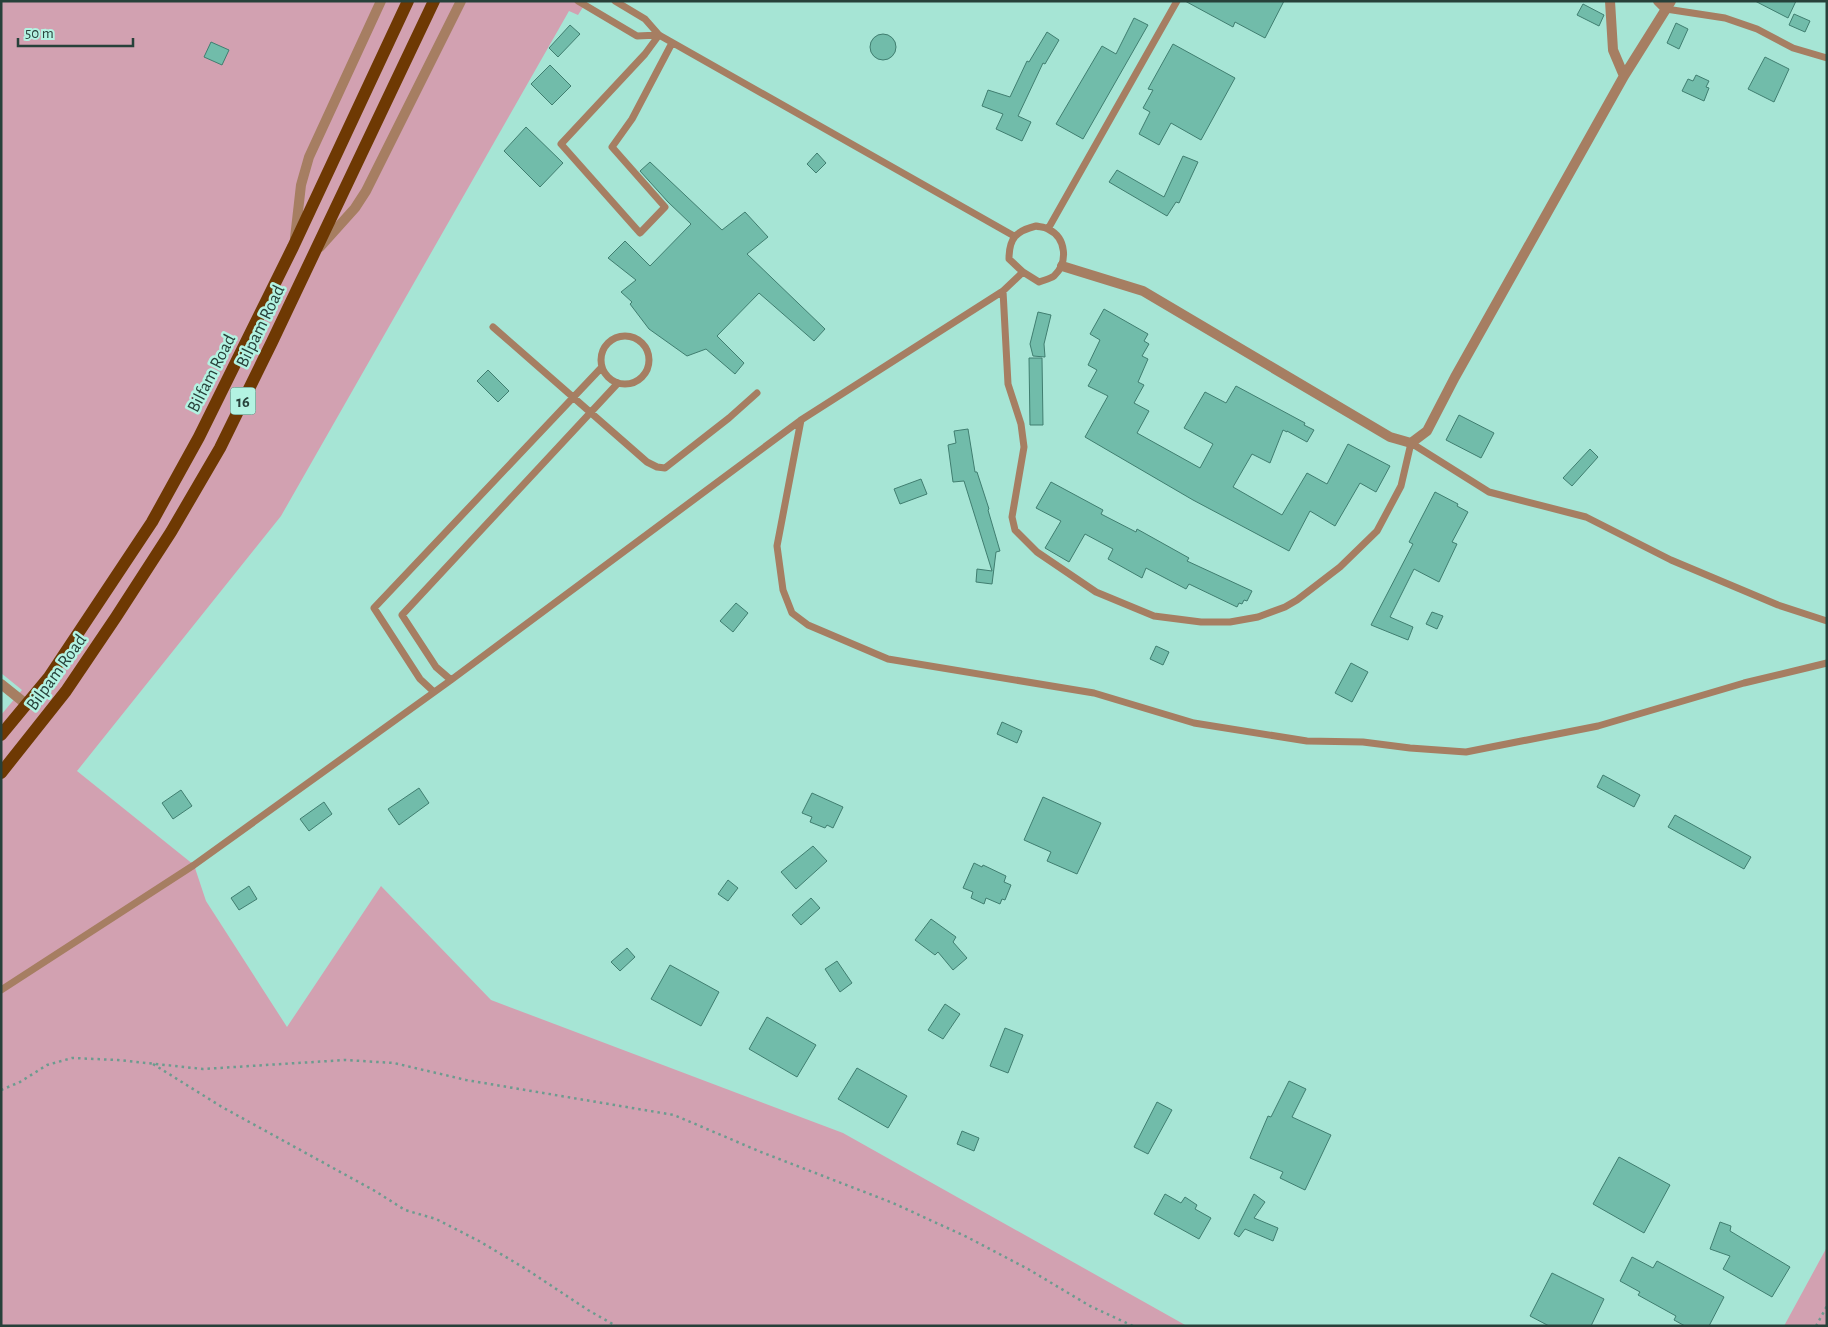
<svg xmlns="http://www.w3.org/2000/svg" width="1828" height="1327" font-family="'Alegreya Sans',sans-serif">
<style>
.green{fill:#d2a1b1}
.building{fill:#71bcaa;stroke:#407e70}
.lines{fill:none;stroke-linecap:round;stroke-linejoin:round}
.path{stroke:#6d9b8f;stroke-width:2.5;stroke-dasharray:2.5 4;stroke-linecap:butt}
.service{stroke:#a67e62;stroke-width:7}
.minor{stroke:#a67e62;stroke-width:10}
.tertiary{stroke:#a67e62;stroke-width:10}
.primary{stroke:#6e3903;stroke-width:12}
.labels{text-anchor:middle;stroke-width:5;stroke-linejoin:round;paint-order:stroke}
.shield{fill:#b3f3e2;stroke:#51766c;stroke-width:1}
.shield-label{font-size:16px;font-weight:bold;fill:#27413a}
.street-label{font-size:18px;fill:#27413a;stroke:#b3f3e2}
</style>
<rect width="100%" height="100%" fill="#a6e5d5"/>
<path class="green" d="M1 1H587L578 15 569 11 281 516 77 771 194 865 206 901 287 1027 381 886 491 1000 843 1133 1187 1326H1V715L22 690 1 673Z
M1827 1247V1326H1784Z"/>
<path class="building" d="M1185 1H1284L1265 38 1235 22 1233 27Z
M1755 1H1796L1788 18Z
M1583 4 1604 15 1599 26 1577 15Z
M1794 14 1810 21 1805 32 1789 25Z
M1134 18 1148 25 1083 139 1056 124 1102 46 1116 54Z
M1676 23 1688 29 1679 49 1667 43Z
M570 25 580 34 558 57 549 48Z
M1047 32 1059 40 1045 64 1043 63 1018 116 1031 122 1022 141 996 129 1003 114 982 106 988 90 1010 97 1027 61 1029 62Z
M870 47a13 13 0 1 1 26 0a13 13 0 1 1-26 0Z
M211 42 229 50 222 65 204 57Z
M1173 44 1235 78 1201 140 1171 123 1159 145 1139 134 1150 112 1143 108 1153 90 1148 89Z
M1765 57 1789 69 1774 102 1748 89Z
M550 65 571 86 552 105 531 84Z
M1696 75 1709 81 1706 87 1709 88 1704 101 1682 91 1688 79 1693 81Z
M526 127 563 163 540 187 504 151Z
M817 153 826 163 816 173 807 164Z
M1183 156 1198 162 1179 203 1176 202 1167 216 1109 182 1117 170 1164 197Z
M650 162 722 230 745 212 768 237 747 254 825 329 814 341 759 293 717 336 744 363 735 374 706 349 687 356 649 329 630 304 632 302 621 292 636 280 608 258 625 241 650 266 691 224 668 202 640 171Z
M1104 309 1148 334 1144 341 1149 344 1142 356 1148 359 1138 382 1144 385 1134 403 1149 411 1137 433 1200 468 1213 444 1184 428 1205 392 1226 403 1236 386 1305 423 1304 425 1314 430 1307 442 1287 431V432L1283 430 1270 463 1252 454 1233 487 1282 515 1307 473 1327 484 1348 444 1390 466 1376 492 1360 483 1335 526 1310 511 1289 551 1193 500 1085 437 1108 396 1088 386 1097 370 1088 365 1100 340 1090 334Z
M1038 312 1051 315 1044 344 1045 357 1033 356 1030 344Z
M1029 358H1042L1043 425H1030Z
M488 370 509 391 498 402 477 381Z
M1459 415 1494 433 1481 458 1446 440Z
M968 429 975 472H977L989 509 988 510 1000 551 996 552 992 584 976 582 977 569 992 571 964 481 953 482 948 445 956 443 954 431Z
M1590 449 1598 457 1572 486 1563 478Z
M921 479 927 494 900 504 894 489Z
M1051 482 1103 510 1101 514 1136 532 1137 529 1189 558 1187 561 1252 591 1247 601 1244 600 1242 604 1239 603 1237 607 1189 584 1186 589 1146 568 1142 578 1108 559 1113 549 1085 534 1069 562 1045 548 1061 521 1036 508Z
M1435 492 1458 504 1457 506 1468 512 1452 542 1457 544 1439 582 1414 569 1390 617 1413 627 1408 640 1371 625 1413 544 1409 542Z
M736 603 748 613 733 632 720 621Z
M1432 612 1443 616 1437 629 1426 624Z
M1156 646 1169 652 1163 665 1150 659Z
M1351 663 1368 672 1352 702 1335 693Z
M1002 722 1022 731 1017 743 997 734Z
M1603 775 1640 795 1634 807 1597 787Z
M419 788 429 803 399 825 388 809Z
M181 790 192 806 173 819 162 803Z
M812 793 843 807 833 828 827 825 825 828 810 822 812 817 802 813Z
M1043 797 1101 823 1077 874 1047 861 1051 852 1024 840Z
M324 802 332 814 309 831 300 819Z
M1675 815 1751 857 1744 869 1668 827Z
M813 846 827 861 796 889 781 872Z
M974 863 982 867 983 865 1006 876 1004 882 1011 885 1005 900 1002 899 1000 904 986 898 984 904 971 898 973 892 963 888Z
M728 880 738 888 728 901 718 894Z
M249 886 257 899 239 910 231 898Z
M811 898 820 908 801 925 792 915Z
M931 919 956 937 953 942 967 958 953 970 938 952 935 955 915 940Z
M627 948 635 957 620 971 611 962Z
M837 961 852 983 840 992 825 969Z
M670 965 719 992 701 1026 651 999Z
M945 1004 960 1014 943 1039 928 1030Z
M767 1017 816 1045 797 1077 749 1049Z
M1005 1028 1023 1035 1008 1073 990 1066Z
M857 1068 907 1096 888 1128 838 1099Z
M1289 1081 1306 1089 1292 1117 1331 1135 1305 1190 1280 1178 1283 1172 1250 1158 1268 1116 1271 1117Z
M1157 1102 1172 1110 1148 1154 1134 1147Z
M962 1131 979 1138 974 1151 957 1144Z
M1619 1157 1670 1185 1644 1233 1593 1204Z
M1165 1194 1181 1203 1185 1197 1197 1205 1195 1209 1211 1218 1199 1239 1154 1214Z
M1254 1194 1265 1202 1254 1218 1278 1228 1273 1241 1245 1229 1239 1237 1234 1234Z
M1720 1222 1731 1226 1730 1231 1790 1267 1772 1297 1723 1269 1730 1256 1710 1249Z
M1632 1257 1653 1268 1657 1261 1724 1297 1709 1326H1685L1674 1320 1676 1316 1638 1295 1640 1292 1620 1281Z
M1552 1273 1604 1299 1591 1326H1549L1530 1316Z"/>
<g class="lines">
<path class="path" d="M153 1064 222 1107 375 1191 405 1210 436 1219 479 1241 526 1269 588 1310 616 1326
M1 1090 20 1082 47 1065 72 1058 118 1060 203 1069 345 1060 394 1063 466 1080 674 1115 761 1152 893 1203 967 1237 1028 1269 1090 1306 1133 1326
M1816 1326 1827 1306"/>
<path class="service" d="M578 1 637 36 659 35
M615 1 645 19 659 35 1014 236
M1666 9 1725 18 1757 29 1793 48 1827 58
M659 35 645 54 561 144 640 233 665 207 612 147 632 119 672 43
M1036 226C1040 227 1045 227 1048 229 1067 238 1068 263 1054 276 1050 279 1044 280 1039 282L1023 272 1009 259C1009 238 1016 231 1036 226Z
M1048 229 1177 1
M1003 291 1008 384 1021 424 1024 447 1012 517 1015 530 1037 552 1096 592 1154 616 1201 622H1230L1258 617 1285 607 1297 600 1340 567 1377 531 1401 486 1411 443 1489 492 1586 517 1671 560 1778 605 1827 621
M493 327 647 462 657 467 665 468 729 418 757 393
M601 360a24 24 0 1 1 48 0a24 24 0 1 1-48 0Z
M801 420 777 546 783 590 792 613 808 625 888 659 1094 693 1194 723 1307 741 1363 742 1410 748 1466 752 1598 726 1744 683 1827 663
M451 680 436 667 402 615 618 383
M434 692 420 679 374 608 602 367
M1 990 194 865 451 680 801 420 1003 291 1023 272"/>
<path class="minor" d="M1610 1 1613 50 1624 76
M1658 1 1666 9
M1062 266 1143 291 1390 437 1411 443 1427 431 1455 377 1624 76 1671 1
M1 684 26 704"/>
<path class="tertiary" d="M295 238 301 185 309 157 381 1
M320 247 355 208 366 191 461 1"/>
<path class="primary" d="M1 735 49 677 152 522 199 437 293 247 408 1
M1 773 66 691 116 617 171 532 220 448 272 342 434 1"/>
</g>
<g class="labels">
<rect class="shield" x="230.5" y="387.5" width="25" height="27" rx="4"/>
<g class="shield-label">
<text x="243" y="407">16</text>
</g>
<g class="street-label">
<text transform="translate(260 326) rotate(-64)" y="6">Bilpam Road</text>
<text transform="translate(211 373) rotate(-63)" y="6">Bilfam Road</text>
<text transform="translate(56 672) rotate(-54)" y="6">Bilpam Road</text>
</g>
</g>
<rect width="1828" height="1327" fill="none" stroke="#27413a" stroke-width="5"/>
<path d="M18 38v8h115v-8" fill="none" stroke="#27413a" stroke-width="2.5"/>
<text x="25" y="38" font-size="15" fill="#27413a" stroke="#b3f3e2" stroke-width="4" paint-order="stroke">50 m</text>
</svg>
